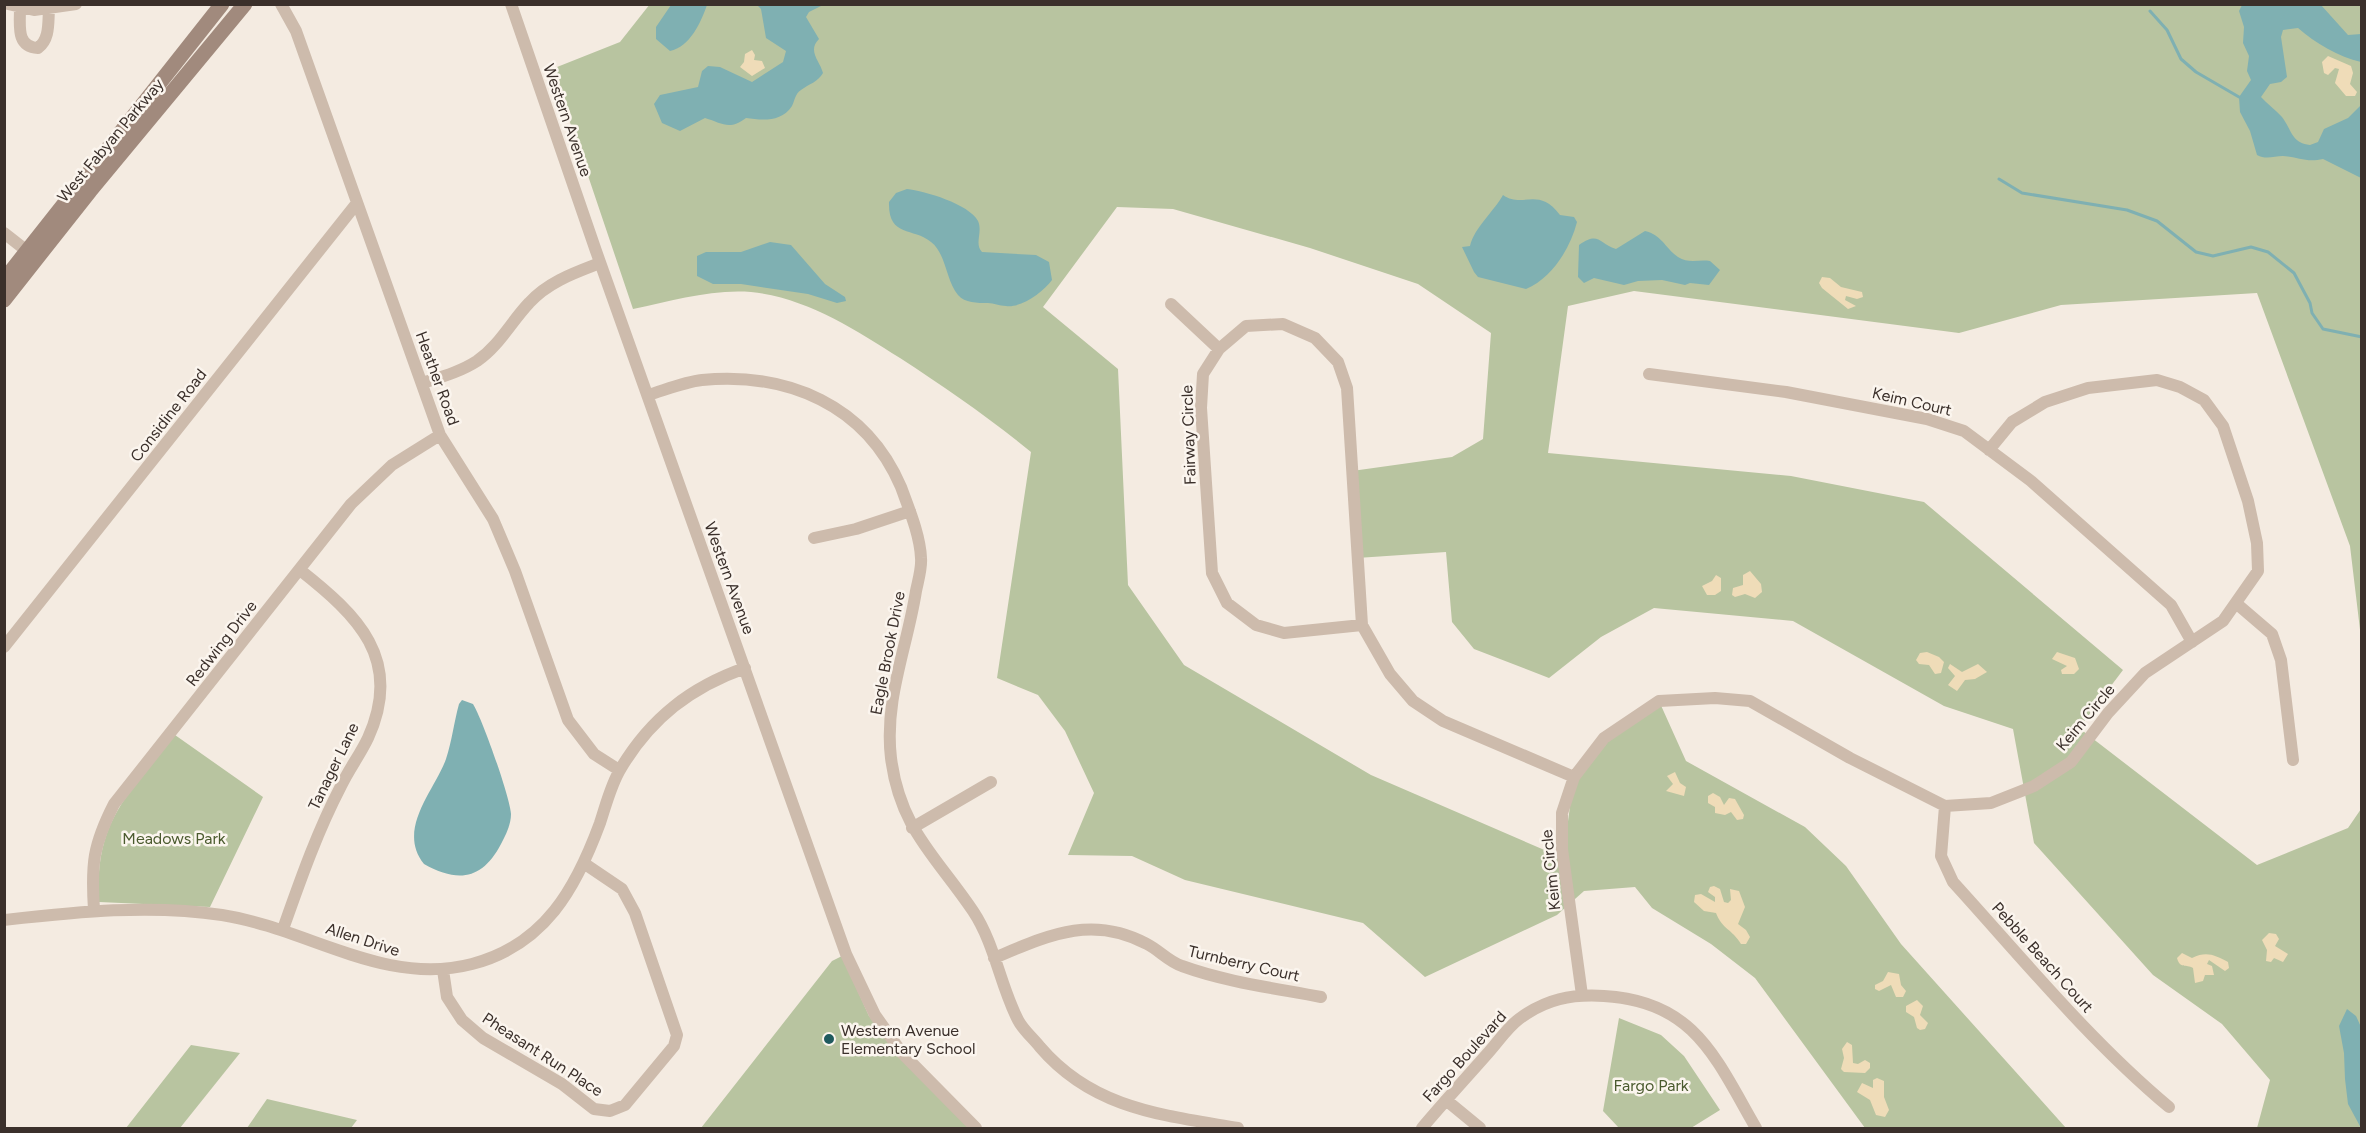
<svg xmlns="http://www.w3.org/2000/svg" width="2366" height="1133" font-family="Figtree,sans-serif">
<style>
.green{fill:#b8c4a0}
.sand{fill:#efdcb8}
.water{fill:#7fb0b2}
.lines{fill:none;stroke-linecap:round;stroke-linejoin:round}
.stream{stroke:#7fb0b2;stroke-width:3}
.minor{stroke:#cdbbac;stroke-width:12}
.secondary{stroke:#a18a7d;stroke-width:15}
.poi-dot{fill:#1f5a5e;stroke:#fbf5ee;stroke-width:2}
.labels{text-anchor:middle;stroke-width:5;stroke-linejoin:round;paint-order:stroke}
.street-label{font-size:16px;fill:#3b302b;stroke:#fbf5ee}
.park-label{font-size:16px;fill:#4a5a2e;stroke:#fbf5ee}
.poi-label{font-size:16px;fill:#3b302b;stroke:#fbf5ee;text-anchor:start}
</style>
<rect width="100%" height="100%" fill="#f4ebe1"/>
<path class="green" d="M650 4 2361 5V638L2350 546 2257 293 2061 305 1959 333 1634 291 1568 306 1548 453 1791 476 1924 502 2123 670 2079 728 2257 865 2348 828 2361 809V1128H2257L2270 1080 2222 1024 2153 975 2034 843 2013 729 1944 706 1793 621 1654 608 1601 637 1549 678 1474 649 1452 622 1446 552 1357 558 1352 471 1452 457 1483 439 1491 333 1418 284 1310 248 1173 209 1117 207 1043 307 1118 369 1128 585 1184 665 1371 775 1563 858 1574 777 1604 738 1659 701 1686 761 1805 827 1846 866 1901 944 2066 1128H1865L1755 978 1711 944 1652 908 1635 887 1584 891 1557 915 1425 977 1363 923 1185 880 1132 856 1068 855 1094 793 1065 731 1038 695 997 678 1031 452C988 417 946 388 900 358 854 329 807 298 751 292 711 289 672 301 633 309L552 69 620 42Z
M175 735 263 797 210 907 99 902C94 821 128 795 175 735Z
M842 956 869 1016 969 1128H701L832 961Z
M1619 1018 1661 1035 1684 1056 1720 1110 1691 1128H1619L1603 1111Z
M191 1045 240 1053 180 1128H126Z
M267 1099 357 1120 351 1128H247Z"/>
<path class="sand" d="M752 50 755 55 754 60 762 61 765 68 752 76 740 67 744 62 745 54Z
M2328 56 2351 66 2353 73 2350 84 2357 92 2355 96H2346L2335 83 2339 69 2335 68 2328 75 2324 73 2322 62Z
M1822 277 1830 278 1841 287 1862 292 1863 297 1857 299 1846 296 1845 300 1856 306 1848 309 1822 288 1819 283Z
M1750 571 1761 584 1762 592 1755 598 1745 594 1735 597 1732 595 1733 588 1743 585V575Z
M1716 575 1721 578V591L1715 595H1707L1702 586 1712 581Z
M1927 652 1939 657 1944 662 1941 673 1935 674 1929 665 1919 664 1916 660 1920 653Z
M2057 652 2075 658 2079 669 2074 674H2062L2061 670 2067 666 2052 659Z
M1950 664 1962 672 1978 664 1987 672 1975 679 1965 680 1957 691 1948 685 1955 676 1948 668Z
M1675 772 1680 783 1686 787 1684 796 1666 791 1673 784 1667 776Z
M1713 793 1720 797 1724 805 1729 798 1735 799 1744 815 1743 819 1737 820 1731 812 1725 815 1715 813V807L1708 803V796Z
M1714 886 1720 889 1724 902 1728 903 1731 900 1730 889 1739 891 1745 907 1738 924 1746 930 1750 937 1746 944H1741C1732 929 1722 929 1716 913L1704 911 1694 902 1695 895 1701 894 1715 902V897L1708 892 1710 887Z
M2269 933 2276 934 2279 939 2275 946 2288 954 2283 962 2274 958 2271 962 2266 961 2267 950 2262 940Z
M2182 953 2192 958C2207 951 2214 955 2228 962L2229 968 2225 971 2209 960 2207 964 2212 966 2214 975H2205L2203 981 2195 983 2193 968C2186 964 2180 969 2177 958Z
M1888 972 1899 974 1901 985 1906 991 1903 997H1896L1891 985 1879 991 1875 989V985L1883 981Z
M1917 1000 1923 1006 1920 1015 1928 1023 1925 1029 1920 1030 1917 1028 1914 1017 1906 1012V1006Z
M1847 1042 1852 1045 1853 1063 1858 1064 1865 1060 1870 1063V1068L1865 1073 1844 1072 1841 1069 1844 1058 1842 1049Z
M1877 1078 1884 1081V1097L1889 1110 1885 1117 1876 1115 1870 1100 1857 1092 1862 1083 1873 1088V1080Z"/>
<path class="water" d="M671 5H707C701 22 690 47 670 51L656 39V27Z
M757 5H823L809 12 806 17 819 39C807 51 820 61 823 73 818 82 809 84 801 90 795 94 795 100 792 106 781 123 761 120 746 118 729 131 722 123 705 118L680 131 662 123 654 104 660 95 698 87 702 71 708 66 720 67 752 82 783 62 786 51 766 38 761 9Z
M2242 5H2321L2348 35 2361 34V62C2339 57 2315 43 2298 28L2283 30 2281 37 2287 77 2281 82 2270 84 2261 97C2267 104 2276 110 2282 117 2292 130 2291 143 2310 145L2318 142 2324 129 2348 118 2361 105V178L2323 159C2307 163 2298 157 2283 156 2274 156 2266 160 2257 155L2250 131 2240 112 2239 97 2251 80 2247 71 2249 56 2243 43 2244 27 2239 11Z
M907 189C925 191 969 204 978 221 983 232 974 244 982 252L1036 255 1049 262 1052 280C1043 292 1022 308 1006 306 999 306 994 303 988 303 977 303 965 303 958 295 946 281 946 253 931 242 913 227 888 238 889 202L896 193Z
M1503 195C1523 209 1538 186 1560 215L1574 217 1577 222C1570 249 1552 278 1526 289L1478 277 1474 272 1462 247 1470 246C1474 228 1495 210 1503 195Z
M1645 231C1662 235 1665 248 1678 257 1689 264 1699 259 1710 261L1720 270 1709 285 1690 283 1685 285 1662 280 1638 281 1624 285 1594 278 1584 283 1578 277 1579 245C1599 231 1598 243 1616 249Z
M770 242 791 245 825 284 845 297 846 301 837 303 808 294 741 284H713L697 276V256L706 252H741Z
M462 700 473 704C482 718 510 797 511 814 511 824 506 835 501 844 482 880 458 883 424 864 396 829 435 790 446 759 452 741 454 722 459 704Z
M2347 1009 2356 1016 2361 1027V1128L2348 1104 2345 1079 2344 1053 2339 1026Z"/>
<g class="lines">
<path class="stream" d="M2150 11 2167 30 2181 59 2196 72 2239 97
M1999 179 2022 193 2127 210 2157 221 2196 252 2213 256 2251 247 2268 252 2294 273 2310 303 2312 313 2323 329 2362 337"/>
<path class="minor" d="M8 4 34 10 76 4
M281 4 296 31 440 435 493 519 515 571 568 720 594 754 619 770
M511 4 596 251 846 954 875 1015 902 1053 976 1128
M20 8C20 26 16 47 38 48 50 39 48 23 49 9
M4 233 27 251
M1171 304 1219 349
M1649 374 1786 392 1927 419 1964 431 2031 481 2171 605 2192 642
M422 383C441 377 460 372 477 361 499 346 511 322 529 303 548 282 574 273 600 263
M648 395C665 390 684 382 702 380 788 372 866 405 901 487 909 509 920 535 921 558 922 568 918 581 916 591 907 648 884 700 891 758 900 829 936 856 973 911 995 944 1000 985 1018 1020 1023 1030 1033 1038 1040 1047 1093 1109 1162 1115 1238 1128
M814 538 856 529 910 511
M2237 604 2272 634 2281 660 2293 760
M1362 625 1284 633 1256 625 1227 603 1212 573 1201 408 1203 374 1219 349 1246 326 1283 324 1315 338 1338 362 1347 388 1362 625 1390 674 1413 701 1443 721 1574 777
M4 647 357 203
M1945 806 1941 856 1953 882C2023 959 2089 1040 2169 1107
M912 828 991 782
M94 910C91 864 93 845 114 804L351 504 392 465 440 435
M4 920C77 912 149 904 222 915 307 928 384 987 472 964 545 945 576 888 600 823 606 805 611 784 621 768 651 718 691 687 745 668
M283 929C300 881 317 832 341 786 349 769 360 755 368 738 404 659 357 615 300 570
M994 958C1047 936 1091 914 1147 944 1159 950 1169 962 1182 966 1226 982 1274 988 1321 997
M443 970 447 997 462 1020 483 1038 562 1084 594 1109 610 1111 625 1105 674 1046 677 1035 635 913 622 889 585 864
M1582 995 1562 849V813L1574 777 1604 738 1659 701 1715 698 1750 701 1850 758 1945 806 1991 803 2034 786 2071 762 2108 713 2145 673 2223 621 2258 571 2257 543 2248 501 2223 426 2204 400 2180 387 2157 380 2088 388 2045 402 2012 422 1989 450
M1446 1100 1480 1128
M1422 1128C1443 1103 1466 1078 1488 1053 1498 1042 1507 1028 1519 1019 1546 999 1571 994 1604 996 1695 1001 1716 1059 1756 1128"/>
<path class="secondary" d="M4 280 222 4
M4 300 90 191 245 4"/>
</g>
<circle class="poi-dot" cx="829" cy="1039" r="6"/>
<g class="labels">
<g class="street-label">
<text transform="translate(568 120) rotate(71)" y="6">Western Avenue</text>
<text transform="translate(110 140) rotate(-50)" y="6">West Fabyan Parkway</text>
<text transform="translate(438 378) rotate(70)" y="6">Heather Road</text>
<text transform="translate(1912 401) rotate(13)" y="6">Keim Court</text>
<text transform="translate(168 415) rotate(-52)" y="6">Considine Road</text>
<text transform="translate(1188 435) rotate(-92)" y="6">Fairway Circle</text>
<text transform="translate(730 578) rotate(70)" y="6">Western Avenue</text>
<text transform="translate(221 643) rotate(-52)" y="6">Redwing Drive</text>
<text transform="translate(887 653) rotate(-79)" y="6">Eagle Brook Drive</text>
<text transform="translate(2085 717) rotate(-50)" y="6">Keim Circle</text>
<text transform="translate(333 766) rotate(-64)" y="6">Tanager Lane</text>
<text transform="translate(1550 870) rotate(-96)" y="6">Keim Circle</text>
<text transform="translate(363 939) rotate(18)" y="6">Allen Drive</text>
<text transform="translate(2043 957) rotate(48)" y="6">Pebble Beach Court</text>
<text transform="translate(1244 963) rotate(13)" y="6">Turnberry Court</text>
<text transform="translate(543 1054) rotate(33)" y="6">Pheasant Run Place</text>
<text transform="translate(1464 1056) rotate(-48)" y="6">Fargo Boulevard</text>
</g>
<g class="park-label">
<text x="174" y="844">Meadows Park</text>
<text x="1651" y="1091">Fargo Park</text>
</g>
<g class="poi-label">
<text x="841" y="1036">Western Avenue<tspan x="841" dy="18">Elementary School</tspan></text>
</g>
</g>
<rect width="2366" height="1133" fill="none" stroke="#3b302b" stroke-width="12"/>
</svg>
